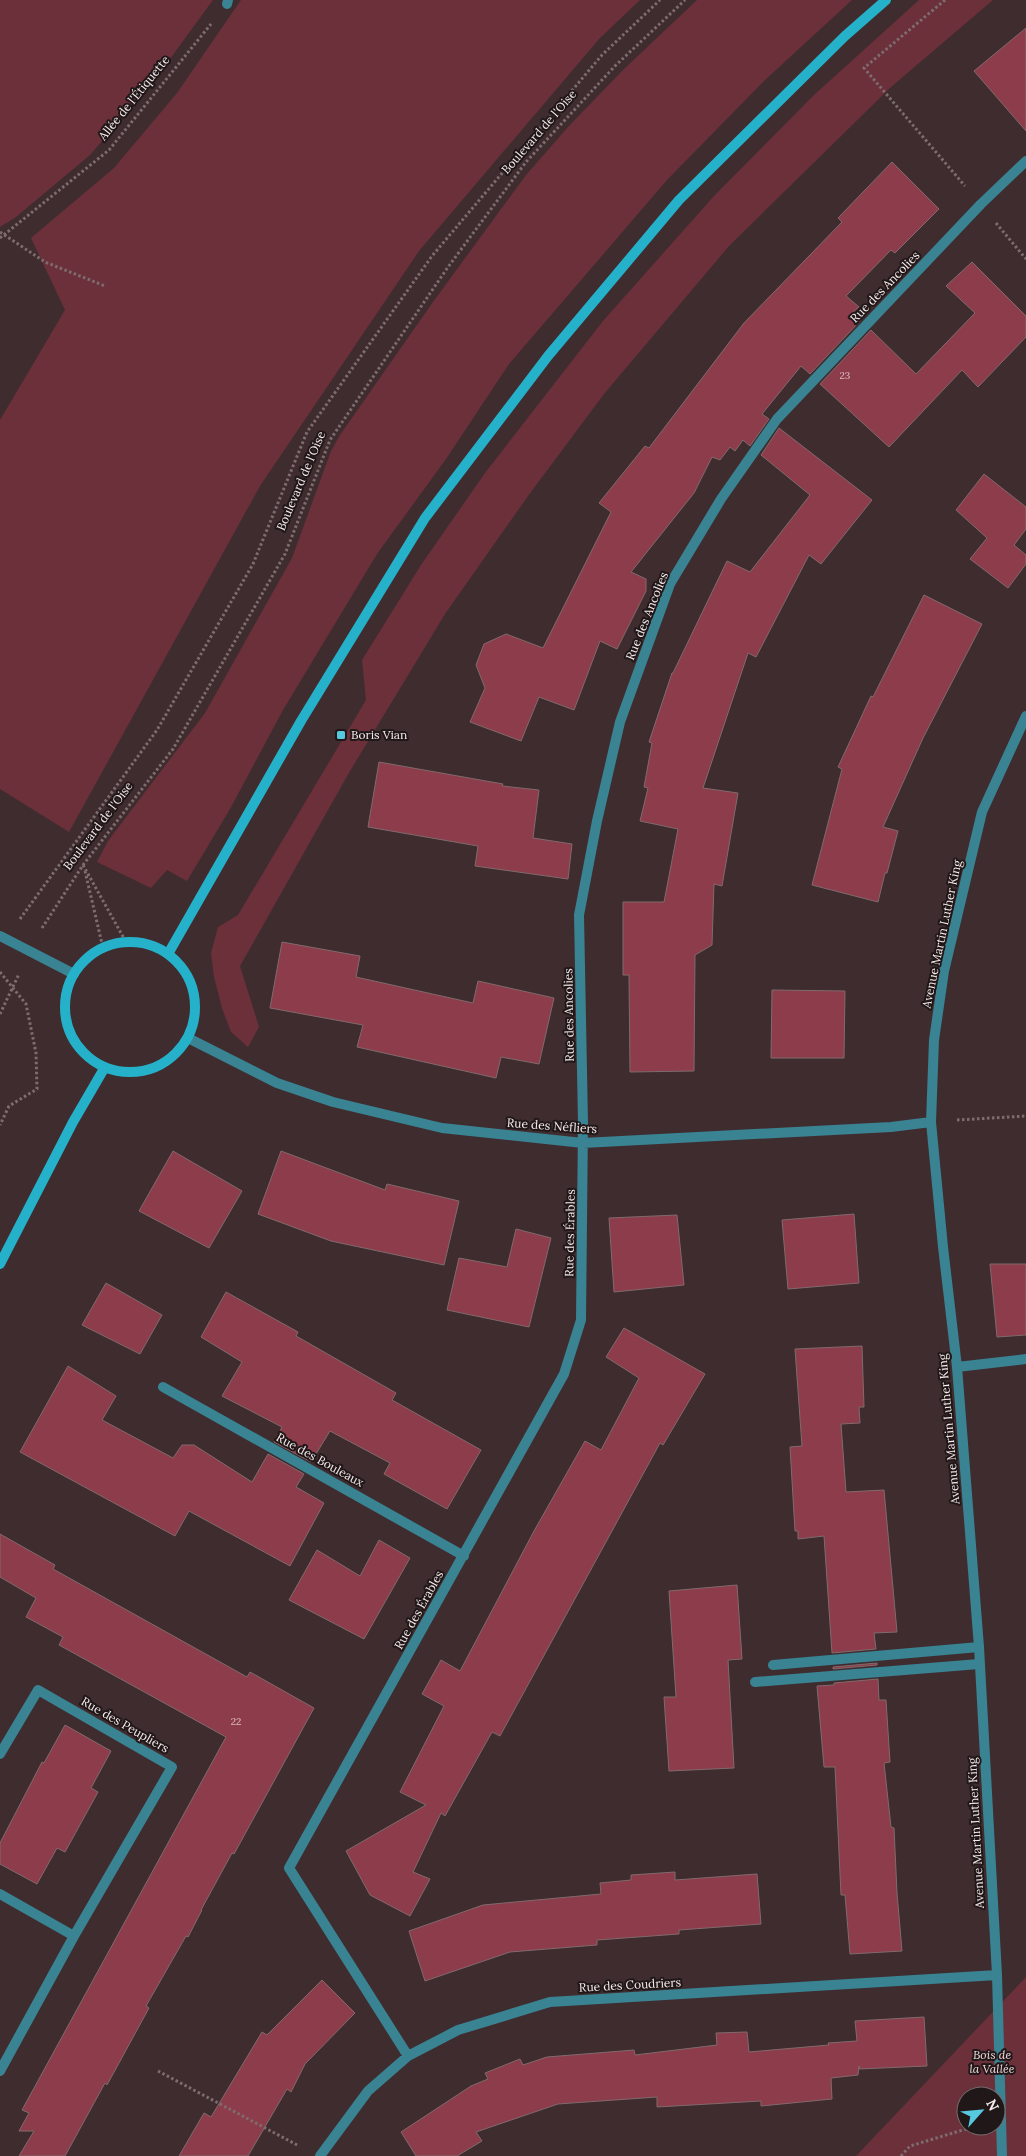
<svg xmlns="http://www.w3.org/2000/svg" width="1026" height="2156" font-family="Lora,serif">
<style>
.green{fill:#6c303b;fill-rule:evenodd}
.building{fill:#8d3c4b;stroke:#816a6c}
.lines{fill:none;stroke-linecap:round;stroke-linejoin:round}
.path{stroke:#7e6d6f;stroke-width:3;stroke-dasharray:2.5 2.5;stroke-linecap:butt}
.lane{stroke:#398393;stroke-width:10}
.street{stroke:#398393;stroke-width:10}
.secondary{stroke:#25b1ca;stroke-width:10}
.poi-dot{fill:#56c9e1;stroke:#201718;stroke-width:2}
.labels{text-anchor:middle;stroke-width:4;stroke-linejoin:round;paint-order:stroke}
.number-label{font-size:10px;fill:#ddbfc4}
.street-label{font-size:12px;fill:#f8ebec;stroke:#201718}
.poi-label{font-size:12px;fill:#f8ebec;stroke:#201718;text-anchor:start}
.park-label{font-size:12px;font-style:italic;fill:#f1d8da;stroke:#201718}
</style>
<rect width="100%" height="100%" fill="#3f2c2e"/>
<path class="green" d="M0 0H213L156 78 90 155 16 217 0 227Z
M241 0H640L599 39 419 251 260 486 69 832 0 789V420L65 310 31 238 114 168 177 93Z
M697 0H852L764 81 667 180 509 364 446 459 377 554 283 710 230 809 187 881 167 870 151 888 97 862 108 841 205 713 292 558 331 451 340 435 433 302 526 175 568 127 623 70Z
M919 0H993L891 87 729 246 604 394 528 496 445 614 350 771 240 966 259 1027 248 1047 231 1032 222 1008 214 977 211 953 218 927 238 915 366 700 362 660 421 565 485 473 603 321 714 196 814 95Z
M1026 1977V2156H856ZM966 2096H996V2126H966Z"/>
<path class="building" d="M1026 28V131L974 71Z
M892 162 939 209 895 253 891 250 846 296 859 307 853 312 861 320 810 374 801 366 762 414 769 419 750 446 743 440 735 451 730 447 720 460 712 457 694 493 631 572 646 579V591L617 649 600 641 574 710 539 697 521 741 470 722 485 688 476 665 484 644 506 634 543 648 611 512 599 503 645 446 649 448 744 323 842 222 838 218Z
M972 262 1026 316V337L978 387 962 370 889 447 820 384 871 330 916 374 975 313 946 286Z
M779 428 872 500 821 564 809 555 756 657 748 653 703 788 738 793 722 886 714 884 712 945 695 955 694 1071 630 1072 629 975H623V902H664L678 829 640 821 648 788 644 787 652 743 649 742 672 673H673L727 561 750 572 810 495 761 455Z
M984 474 1026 507V529L1014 545 1026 555V564L1008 588 970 559 987 538 956 510Z
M924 595 982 624 923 738 883 827 898 831 887 873H885L878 902 812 885 842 769 838 767 871 696 873 697Z
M379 762 503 784 502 786 539 790 533 838 572 844 568 879 475 866 478 846 368 827Z
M282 942 360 956 356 977 473 1003 478 981 554 998 539 1064 501 1057 496 1078 357 1047 363 1025 270 1008Z
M772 990 845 991 844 1058H771Z
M173 1151 242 1191 209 1248 139 1211Z
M281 1151 385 1190 387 1184 459 1201 444 1265 331 1241 258 1214Z
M854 1214 859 1283 788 1289 782 1220Z
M677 1215 684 1285 614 1292 609 1218Z
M516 1229 551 1238 529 1327 447 1310 459 1258 507 1267Z
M990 1264H1026V1335L997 1337Z
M106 1283 162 1315 140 1354 82 1325Z
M226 1292 298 1332 296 1336 396 1393 392 1400 481 1450 447 1509 384 1474 390 1463 330 1431 311 1462 274 1442 282 1427 222 1396 242 1362 201 1337Z
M624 1328 705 1374 663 1445 660 1443 500 1736 492 1732 445 1816 441 1813 413 1872 430 1879 410 1916 370 1895 346 1851 426 1805 400 1792 444 1706 422 1694 441 1660 460 1671 534 1531 585 1441 601 1450 639 1378 606 1357Z
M862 1346 864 1407H859L860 1423 841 1424 846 1492 884 1490 897 1632 874 1633 876 1649 832 1653 824 1536 798 1539V1531H795L790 1447 802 1446 795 1349Z
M68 1366 116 1396 102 1420 173 1458 182 1445H194L252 1482 268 1454 304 1474 296 1487 324 1503 290 1566 189 1511 175 1536 20 1452Z
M0 1534 55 1565 53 1569 247 1677 250 1672 314 1708 234 1854 232 1853 201 1910H202L188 1937 186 1936 146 2006 149 2008 107 2085 105 2083 65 2156H19L34 2131H19L29 2113 22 2110 226 1737 59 1645 63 1637 26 1617 36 1598 0 1577Z
M379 1540 410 1558 364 1639 289 1600 317 1550 360 1576Z
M737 1585 742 1659 728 1660 734 1768 669 1771 664 1697H676L669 1591Z
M877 1663V1665L833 1669V1667Z
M878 1679 879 1700H886L890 1762 884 1763 891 1827 894 1828 897 1893 902 1951 850 1954 845 1895H841L835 1767H824L817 1686 834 1685V1683Z
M65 1725 111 1751 91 1788 98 1792 65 1852 57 1848 37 1884 0 1864V1843L42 1762 44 1763Z
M675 1872V1880L757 1874 761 1924 679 1930V1934L597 1940V1945L510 1952 425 1981 409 1931 483 1905 601 1894 600 1883 631 1880V1875Z
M322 1980 355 2013 305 2064 291 2092 287 2089 248 2156H179L204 2113 211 2117 262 2032 267 2035Z
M924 2017 927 2066 859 2069V2066L858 2075 831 2078 832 2099 761 2106V2101L657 2107V2097L558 2104 476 2132 482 2141 457 2156H416L401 2132 471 2086 488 2079 485 2073 520 2059 523 2065 547 2057 634 2050 635 2055 717 2045 716 2033 747 2032 749 2052 829 2045 828 2043 857 2041 855 2021Z"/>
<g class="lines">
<path class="path" d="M945 0 864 68 965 186
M996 223 1026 259
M0 232 45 262 105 286
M0 238 109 150 211 24
M83 865 126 942
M85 871 103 948
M20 919 157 730 253 564 307 432 432 256 602 55 660 0
M42 928 83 865 173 749 285 554 330 440 448 267 526 162 615 66 685 0
M0 972 26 1004 36 1053 37 1089 9 1106 0 1125
M0 1014 19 974
M957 1120 1026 1116
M158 2071 299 2146
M901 2156 910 2146 976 2126"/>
<path class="lane" d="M773 1665 979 1647
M755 1682 979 1664"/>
<path class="street" d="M227 4 228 0
M0 936 74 974
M188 1038 277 1083 333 1102 442 1128 583 1143 891 1127 931 1122
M957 1367 1026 1359
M163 1387 464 1556
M0 1754 38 1690 172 1767 74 1936
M0 1894 74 1936 0 2071
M408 2056 289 1868 564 1374 581 1320 583 1123 579 915 597 821 620 722 670 584 721 499 777 419 981 204 1026 161
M320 2156 368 2091 408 2056 458 2030 550 2002 997 1975
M1002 2156 997 1975 979 1647 957 1367 943 1247 931 1122 934 1040 944 971 982 812 1026 716"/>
<path class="secondary" d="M65 1007a65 65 0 1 1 130 0a65 65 0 1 1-130 0Z
M168 954 301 721 425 518 548 356 679 200 845 36 886 0
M0 1264 73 1122 105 1067"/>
</g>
<rect class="poi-dot" x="336" y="730" width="10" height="10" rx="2.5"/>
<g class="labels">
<g class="number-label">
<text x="845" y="379">23</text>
<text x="236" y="1725">22</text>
</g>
<g class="street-label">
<text transform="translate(134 98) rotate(-51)" y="4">Allée de l'Étiquette</text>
<text transform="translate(539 132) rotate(-49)" y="4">Boulevard de l'Oise</text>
<text transform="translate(885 287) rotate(-46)" y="4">Rue des Ancolies</text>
<text transform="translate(301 481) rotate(-67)" y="4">Boulevard de l'Oise</text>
<text transform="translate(647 616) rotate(-68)" y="4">Rue des Ancolies</text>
<text transform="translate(98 826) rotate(-53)" y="4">Boulevard de l'Oise</text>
<text transform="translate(942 934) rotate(-78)" y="4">Avenue Martin Luther King</text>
<text transform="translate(569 1015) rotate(-91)" y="4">Rue des Ancolies</text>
<text transform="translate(552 1126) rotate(4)" y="4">Rue des Néfliers</text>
<text transform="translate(570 1233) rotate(-89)" y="4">Rue des Érables</text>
<text transform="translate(949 1429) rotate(-95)" y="4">Avenue Martin Luther King</text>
<text transform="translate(320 1460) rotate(29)" y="4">Rue des Bouleaux</text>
<text transform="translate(419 1610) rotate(-61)" y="4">Rue des Érables</text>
<text transform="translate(125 1725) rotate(30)" y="4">Rue des Peupliers</text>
<text transform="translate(976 1833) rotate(-93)" y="4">Avenue Martin Luther King</text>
<text transform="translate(630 1985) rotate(-3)" y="4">Rue des Coudriers</text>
</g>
<g class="poi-label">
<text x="351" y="739">Boris Vian</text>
</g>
<g class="park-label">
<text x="992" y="2059">Bois de<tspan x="992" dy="14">la Vallée</tspan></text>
</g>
</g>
<g transform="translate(981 2111) rotate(63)"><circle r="24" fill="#201718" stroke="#766c6d"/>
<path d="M0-4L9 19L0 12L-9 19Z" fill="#56c9e1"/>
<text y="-8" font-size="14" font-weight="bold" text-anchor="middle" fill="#f8ebec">N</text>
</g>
</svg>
